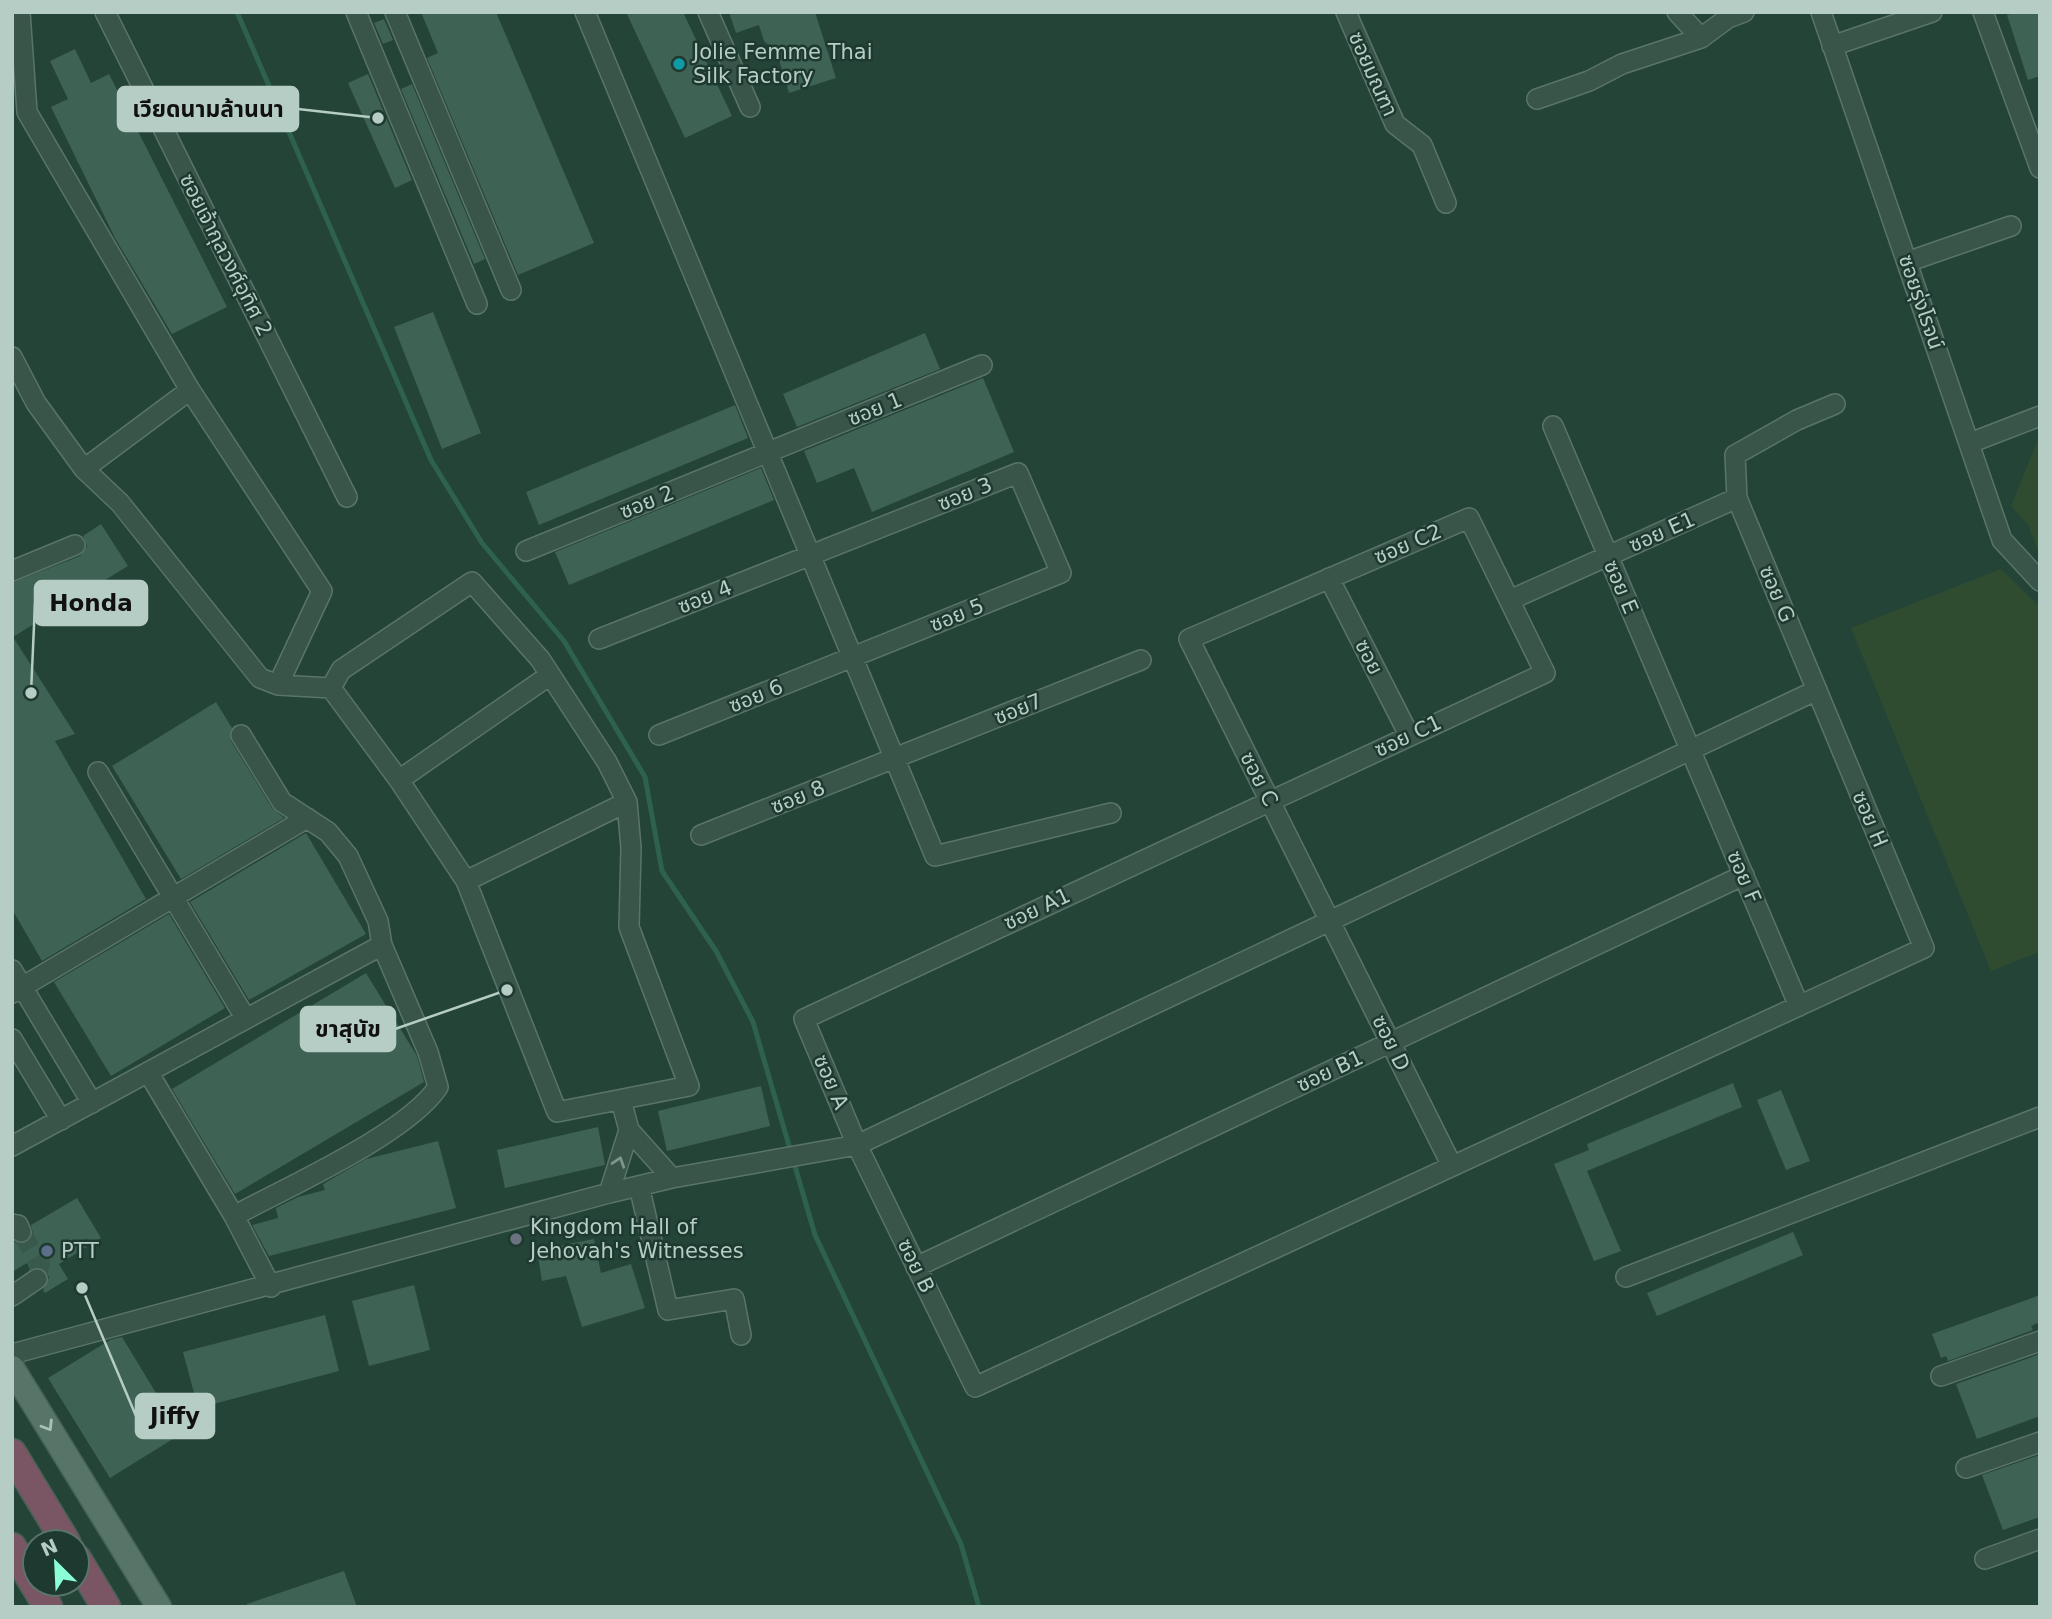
<svg xmlns="http://www.w3.org/2000/svg" width="2052" height="1619" font-family="'DejaVu Sans','Noto Sans Thai',sans-serif">
<style>
.green{fill:#304c30}
.lines{fill:none;stroke-linecap:round;stroke-linejoin:round}
.stream{stroke:#2e624d;stroke-width:5}
.building{fill:#3e6254}
.minor-tunnel{stroke:#3a594d;stroke-width:19;stroke-dasharray:19 10;stroke-linecap:butt}
.minor-casing{stroke:#5a746a;stroke-width:22}
.major-casing{stroke:#466055;stroke-width:27}
.highway-casing{stroke:#476157;stroke-width:31}
.minor{stroke:#395449;stroke-width:19}
.major{stroke:#577468;stroke-width:24}
.highway{stroke:#7a5563;stroke-width:28}
.oneway{stroke:#7e978d}
.oneway2{stroke:#a8c0b7}
.culture-dot{fill:#0f9aa8;stroke:#1e392f;stroke-width:2.5}
.worship-dot{fill:#6b7280;stroke:#1e392f;stroke-width:2.5}
.service-dot{fill:#5c6f8a;stroke:#1e392f;stroke-width:2.5}
.labels{text-anchor:middle;stroke-width:5;stroke-linejoin:round;paint-order:stroke}
.poi-label{font-size:21px;fill:#b6cdc5;stroke:#1e392f;text-anchor:start}
.street-label{font-size:21px;fill:#b6cdc5;stroke:#1e392f}
.leader{fill:none;stroke:#b6cdc5;stroke-width:2.5}
.callout-dot{fill:#b6cdc5;stroke:#1e392f;stroke-width:2.5}
.callout{fill:#b6cdc5;stroke:#b6cdc5;stroke-width:2.5}
.callout-label{font-size:23px;text-anchor:middle;font-weight:bold;fill:#111}
</style>
<rect width="100%" height="100%" fill="#244438"/>
<path class="green" d="M2040 435V555L2028 525 2011 506Z
M2001 569 2040 607V952L1991 971 1851 628Z"/>
<g class="lines">
<path class="stream" d="M237 12 431 460 482 543 564 641 645 777 662 871 716 951 753 1022 815 1235 961 1544 979 1607"/>
</g>
<path class="building" d="M421 12H496L594 243 518 275 427 58 438 53Z
M626 12H683L732 116 685 138Z
M729 12H815L836 78 789 93 777 53 764 41 759 25 736 33Z
M2016 12H2040V76L2028 80 2007 15Z
M384 19 393 40 383 44 374 23Z
M75 49 91 83 109 74 227 307 172 334 115 238 51 107 68 99 50 61Z
M368 74 412 180 395 188 348 83Z
M412 84 485 259 474 264 401 89Z
M433 312 481 433 442 449 394 327Z
M925 333 940 369 797 427 783 394Z
M983 378 1014 452 872 512 854 468 817 483 804 451Z
M735 405 748 438 539 525 526 492Z
M761 468 774 500 569 585 555 552Z
M101 524 128 566 13 637 75 734 55 741 146 899 42 961 12 909V583L80 556 87 546 83 536Z
M216 702 232 728 231 741 272 808 284 818 181 879 112 766Z
M306 833 366 934 249 1000 190 902Z
M169 914 225 1008 111 1076 54 982Z
M366 973 417 1056 424 1082 235 1194 172 1089Z
M1733 1083 1742 1107 1587 1171 1621 1251 1594 1261 1554 1164 1589 1150 1587 1144Z
M761 1086 770 1126 667 1151 658 1111Z
M1781 1090 1810 1161 1786 1170 1757 1100Z
M598 1127 605 1165 505 1188 497 1150Z
M438 1141 456 1208 269 1256 252 1225 278 1218 276 1208 298 1197 325 1190 323 1184 366 1159Z
M77 1198 101 1238 59 1264 68 1279 45 1293 43 1290 49 1277 43 1268 30 1269 27 1263 12 1272V1240L19 1244 26 1243 33 1234 31 1225Z
M1793 1232 1803 1255 1657 1316 1647 1293Z
M594 1239 601 1273 631 1264 645 1308 582 1327 566 1276 542 1281 537 1250Z
M414 1285 430 1350 369 1366 352 1301Z
M2040 1295V1322L2031 1326 2033 1330 1948 1361 1946 1356 1941 1358 1932 1334Z
M325 1315 339 1371 198 1408 183 1352Z
M122 1337 181 1434 110 1478 48 1378 110 1340Z
M2040 1354V1416L1977 1439 1956 1384Z
M2040 1455V1517L2003 1530 1982 1475Z
M344 1571 357 1607H247V1604Z"/>
<g class="lines">
<path class="minor-tunnel" d="M21 1232 40 1263 37 1279"/>
<defs>
<path id="minor" d="M20 12 27 112 190 390 322 591 278 685
M105 12 347 497
M356 12 477 304
M395 12 511 290
M585 12 935 856 1111 813
M708 12 750 107
M1346 12 1395 124 1422 145 1446 203
M1677 12 1701 38
M1821 12 2002 540 2040 581
M1983 12 2040 168
M1832 46 1932 12
M1537 99 1589 81 1622 64 1701 38 1728 18 1744 12
M1907 262 2011 226
M12 357 36 403 84 469 120 503 260 678 278 685 331 688
M1553 426 1799 1006
M1970 443 2040 416
M84 469 190 390
M526 551 982 365
M12 571 75 545
M1329 578 1409 735
M472 582 540 659 607 762 627 802 631 848 629 927 689 1086 557 1112 466 881 399 780 331 688 341 670Z
M1510 600 1737 498
M599 639 1018 473 1061 573 659 735
M98 772 246 1019
M399 780 550 675
M701 835 1141 660
M466 881 627 802
M12 970 92 1103
M12 993 307 818
M12 1039 61 1120
M148 1072 234 1216 271 1287
M621 1100 629 1130 672 1178
M12 1146 382 945
M1452 1166 1189 639 1469 518 1545 673 804 1019 857 1145 975 1387 1924 948 1737 498 1735 455 1797 420 1835 404
M639 1186 668 1310 734 1299 741 1335
M609 1193 629 1130
M234 1216C287 1187 407 1134 438 1087L428 1052 382 945 378 921 348 856 328 832 282 802 241 735
M12 1224 18 1225 21 1232
M916 1267 1744 875
M1626 1277 2040 1117
M12 1296 37 1279
M12 1354 609 1193 672 1178 857 1145 1817 690
M1941 1376 2040 1341
M1966 1468 2040 1442
M1985 1559 2040 1539"/>
<path id="major" d="M12 1368 159 1607"/>
<path id="highway" d="M12 1453 66 1542
M12 1547 48 1607
M77 1559 106 1607"/>
</defs>
<use href="#minor" class="minor-casing"/>
<use href="#major" class="major-casing"/>
<use href="#highway" class="highway-casing"/>
<use href="#minor" class="minor"/>
<use href="#major" class="major"/>
<use href="#highway" class="highway"/>
</g>
<defs><path id="oneway-chevron" d="M-2-3.5L2.5 0L-2 3.5" fill="none" stroke-width="1.6" stroke-linecap="round" stroke-linejoin="round" transform="scale(1.75)"/></defs>
<use class="oneway" href="#oneway-chevron" transform="translate(619 1162) rotate(-72)"/>
<use class="oneway2" href="#oneway-chevron" transform="translate(48 1426) rotate(58)"/>
<circle class="culture-dot" cx="679" cy="64" r="7"/>
<circle class="worship-dot" cx="516" cy="1239" r="7"/>
<circle class="service-dot" cx="47" cy="1251" r="7"/>
<g class="labels">
<g class="poi-label">
<text x="693" y="59">Jolie Femme Thai<tspan x="693" dy="24">Silk Factory</tspan></text>
<text x="530" y="1234">Kingdom Hall of<tspan x="530" dy="24">Jehovah's Witnesses</tspan></text>
<text x="61" y="1258">PTT</text>
</g>
<g class="street-label">
<text transform="translate(1373 74) rotate(66)" y="7">ซอยมณฑา</text>
<text transform="translate(226 255) rotate(63)" y="7">ซอยเจ้ากุลวงศ์อุทิศ 2</text>
<text transform="translate(1921 302) rotate(71)" y="7">ซอยรุ่งโรจน์</text>
<text transform="translate(875 409) rotate(-22)" y="7">ซอย 1</text>
<text transform="translate(965 494) rotate(-22)" y="7">ซอย 3</text>
<text transform="translate(647 502) rotate(-22)" y="7">ซอย 2</text>
<text transform="translate(1662 532) rotate(-24)" y="7">ซอย E1</text>
<text transform="translate(1408 544) rotate(-23)" y="7">ซอย C2</text>
<text transform="translate(1621 587) rotate(67)" y="7">ซอย E</text>
<text transform="translate(1777 594) rotate(67)" y="7">ซอย G</text>
<text transform="translate(705 597) rotate(-22)" y="7">ซอย 4</text>
<text transform="translate(957 615) rotate(-22)" y="7">ซอย 5</text>
<text transform="translate(1369 657) rotate(63)" y="7">ซอย</text>
<text transform="translate(756 696) rotate(-22)" y="7">ซอย 6</text>
<text transform="translate(1018 709) rotate(-22)" y="7">ซอย7</text>
<text transform="translate(1408 736) rotate(-25)" y="7">ซอย C1</text>
<text transform="translate(1259 779) rotate(63)" y="7">ซอย C</text>
<text transform="translate(798 797) rotate(-22)" y="7">ซอย 8</text>
<text transform="translate(1870 819) rotate(67)" y="7">ซอย H</text>
<text transform="translate(1744 877) rotate(67)" y="7">ซอย F</text>
<text transform="translate(1037 909) rotate(-25)" y="7">ซอย A1</text>
<text transform="translate(1391 1043) rotate(64)" y="7">ซอย D</text>
<text transform="translate(1330 1071) rotate(-25)" y="7">ซอย B1</text>
<text transform="translate(831 1082) rotate(67)" y="7">ซอย A</text>
<text transform="translate(916 1266) rotate(64)" y="7">ซอย B</text>
</g>
</g>
<path class="leader" d="M378 118L298 109M31 693L35 603M507 990L395 1029M82 1288L136 1416"/>
<g class="callout-dot">
<circle cx="378" cy="118" r="7"/>
<circle cx="31" cy="693" r="7"/>
<circle cx="507" cy="990" r="7"/>
<circle cx="82" cy="1288" r="7"/>
</g>
<g class="callout">
<rect x="118" y="87" width="180" height="44" rx="7"/>
<rect x="35" y="581" width="112" height="44" rx="7"/>
<rect x="301" y="1007" width="94" height="44" rx="7"/>
<rect x="136" y="1394" width="78" height="44" rx="7"/>
</g>
<g class="callout-label">
<text x="208" y="117">เวียดนามล้านนา</text>
<text x="91" y="611">Honda</text>
<text x="348" y="1037">ขาสุนัข</text>
<text x="175" y="1424">Jiffy</text>
</g>
<rect width="2052" height="1619" fill="none" stroke="#b6cdc5" stroke-width="28"/>
<g transform="translate(56 1563) rotate(336)"><circle r="33" fill="#1e392f" stroke="#5b746b" stroke-width="2"/>
<path d="M0-5L12 26L0 18L-12 26Z" fill="#8affd5"/>
<text y="-10" font-size="19" font-weight="bold" text-anchor="middle" fill="#b6cdc5">N</text>
</g>
</svg>
